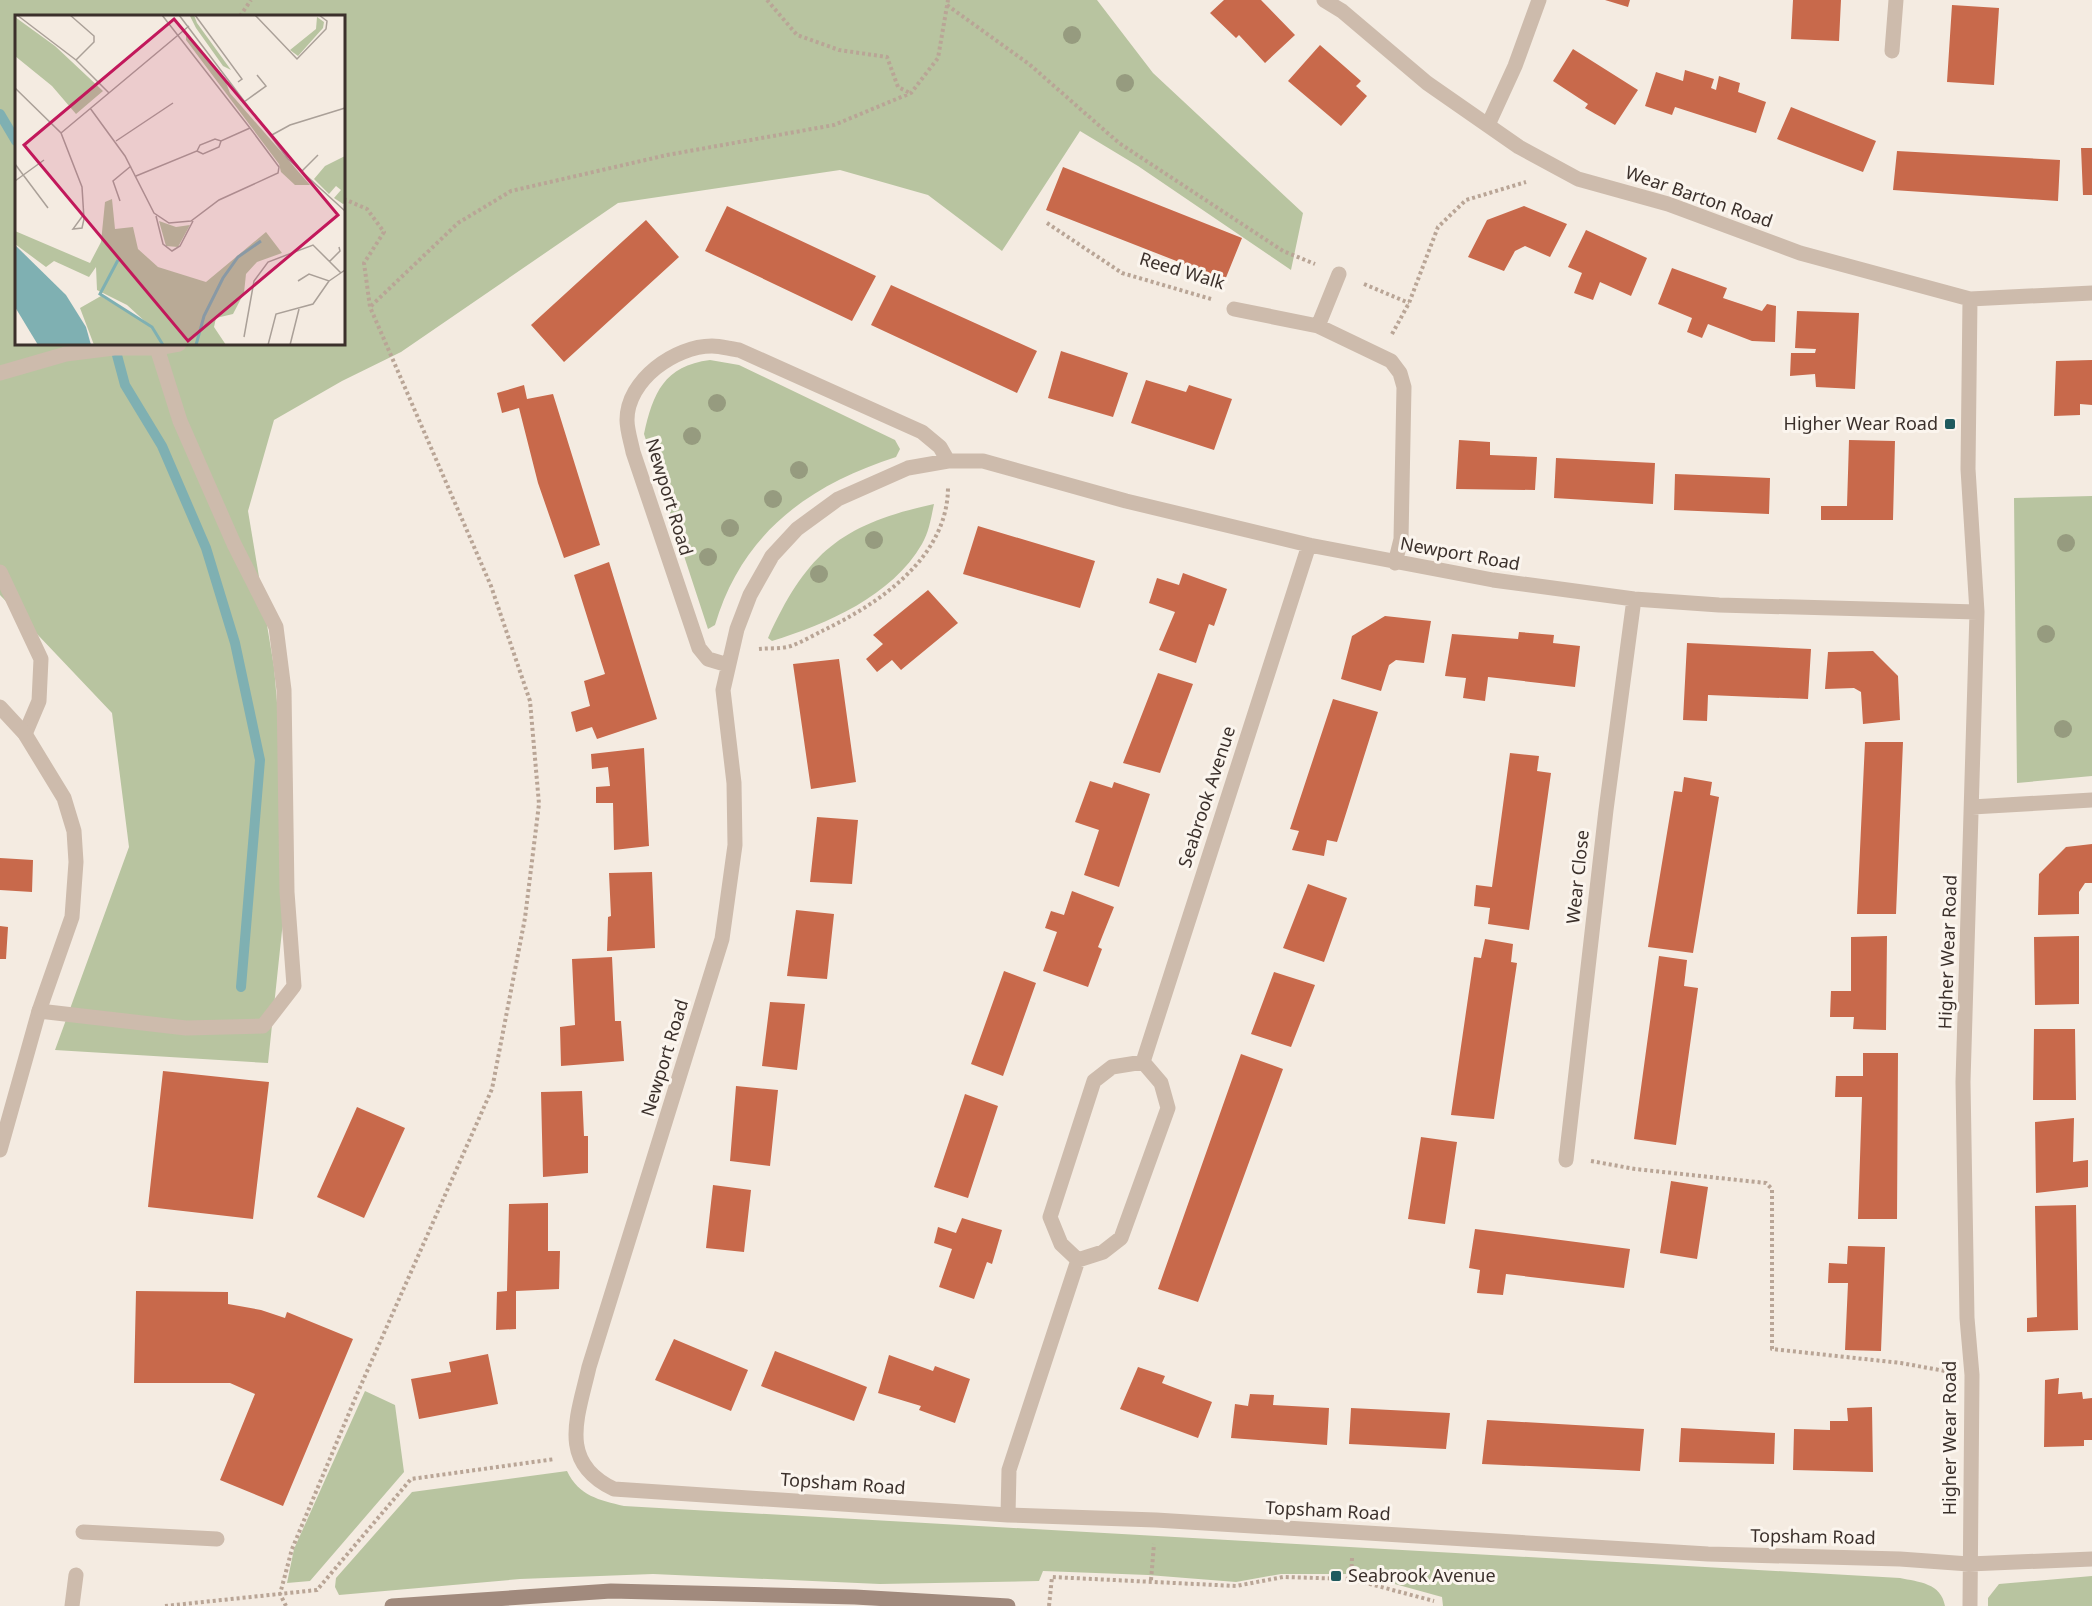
<svg xmlns="http://www.w3.org/2000/svg" width="2092" height="1606" font-family="'Noto Sans',sans-serif">
<style>
.green{fill:#b8c4a0;fill-rule:evenodd}
.lines{fill:none;stroke-linecap:round;stroke-linejoin:round}
.stream{stroke:#7fb0b2;stroke-width:10}
.building{fill:#c8694b}
.path{stroke:#b9a596;stroke-width:4;stroke-dasharray:3 3;stroke-linecap:butt}
.lane{stroke:#cdbbac;stroke-width:15}
.street{stroke:#cdbbac;stroke-width:15}
.secondary{stroke:#a18a7d;stroke-width:15}
.tree{fill:#969b7f}
.poi-dot{fill:#1f5a5e;stroke:#fbf5ee;stroke-width:2}
.labels{text-anchor:middle;stroke-width:6;stroke-linejoin:round;paint-order:stroke}
.street-label{font-size:18px;fill:#3b302b;stroke:#fbf5ee}
.poi-label{font-size:18px;fill:#3b302b;stroke:#fbf5ee;text-anchor:end}
.inset-river{fill:none;stroke:#7fb0b2;stroke-width:3}
.inset-road{fill:none;stroke:#aaa098;stroke-width:1.5}
.view{fill:#c2185b;fill-opacity:0.15;stroke:#c2185b;stroke-width:3}
.inset-edge{fill:none;stroke:#3b302b;stroke-width:3}
</style>
<rect width="100%" height="100%" fill="#f4ebe1"/>
<path class="green" d="M0 0H1097L1153 73 1303 213 1291 270 1138 166 1080 131 1002 251 928 195 840 170 618 203 401 352 342 381 274 420 248 511 274 667 290 855 268 1063 55 1050 129 847 112 713 0 595ZM16 16H344V344H16Z
M710 360 739 365 895 440 900 449 896 457C809 485 742 533 715 625L708 629 644 434C653 393 664 366 710 360Z
M2092 496V776L2017 783 2014 498Z
M934 504C931 518 929 532 922 544 892 596 827 624 772 641L768 638C807 552 842 524 934 504Z
M365 1391 395 1405 404 1472 310 1581 287 1583 294 1549Z
M567 1471C579 1496 599 1500 624 1506L1900 1578C1919 1582 1941 1583 1945 1606H1443L1442 1597 1373 1578 1346 1574H1281L1236 1582 1148 1575 1043 1571 1039 1581 880 1584 653 1574 520 1579 339 1595 335 1587 336 1578 412 1492Z
M2092 1576V1606H1988V1598L1999 1584Z"/>
<g class="lines">
<path class="stream" d="M0 114 16 141
M114 344 125 385 162 446 206 548 235 643 260 760 241 987"/>
</g>
<path class="building" d="M1224 0H1261L1295 35 1265 63 1239 35 1236 38 1210 13Z
M1605 0H1630L1628 7Z
M1793 0H1841L1839 41 1791 39Z
M1952 5 1999 8 1994 85 1947 82Z
M1320 45 1361 81 1356 86 1367 96 1341 126 1288 81Z
M1573 49 1638 90 1615 125 1585 108 1588 104 1553 81Z
M1685 70 1714 79 1711 88 1716 90 1719 76 1740 83 1738 92 1766 102 1756 133 1675 107 1672 115 1645 106 1656 72 1683 81Z
M1791 107 1876 141 1863 172 1777 139Z
M2081 148H2092V195H2083Z
M1897 151 2060 160 2058 201 1893 190Z
M1063 167 1242 238 1225 280 1046 210Z
M727 206 876 276 852 321 705 251Z
M1524 206 1567 224 1550 257 1525 246 1515 251 1504 271 1468 257 1487 220Z
M646 220 679 257 564 362 531 325Z
M1586 230 1647 258 1631 296 1600 282 1593 300 1574 293 1582 273 1568 267Z
M1672 268 1727 288 1723 298 1762 311 1767 304 1776 306 1775 342 1752 341 1708 324 1702 338 1687 332 1692 318 1658 304Z
M891 285 1037 351 1017 393 871 325Z
M1797 311 1859 313 1855 389 1816 387 1815 374 1790 376 1791 353H1815L1816 349 1795 348Z
M1061 351 1128 373 1113 417 1048 398Z
M2092 360V405L2080 404V415L2054 416 2056 361Z
M1146 380 1186 392 1189 385 1232 399 1214 450 1131 423Z
M524 385 527 399 553 394 600 545 564 558 538 483 519 408 502 413 497 393Z
M1459 440 1490 442V455L1537 457 1535 490 1456 489Z
M1849 440 1895 441 1893 520H1821V506H1847Z
M1556 458 1655 463 1653 504 1554 498Z
M1675 474 1770 478 1769 514 1674 510Z
M978 526 1095 561 1080 608 963 574Z
M609 562 657 719 597 739 592 727 576 732 571 712 590 706 584 681 605 674 574 575Z
M1183 573 1227 589 1214 626 1209 624 1196 663 1159 650 1175 612 1149 603 1157 578 1179 585Z
M928 590 958 623 901 670 892 660 877 672 866 659 883 644 873 635Z
M1385 616 1431 621 1424 663 1396 660 1389 665 1381 691 1341 679 1352 636Z
M1519 632 1554 635 1553 643 1580 646 1575 687 1488 677 1485 701 1463 698 1466 678 1445 676 1452 634 1518 639Z
M1687 643 1811 649 1808 699 1708 695 1707 721 1683 720Z
M1873 651 1898 676 1900 720 1863 724 1861 692 1854 688 1825 689 1828 652Z
M839 659 856 782 811 789 793 664Z
M1158 673 1193 684 1160 773 1123 763Z
M1333 699 1378 712 1337 842 1327 840 1324 856 1292 850 1299 831 1290 829Z
M1865 742H1903L1896 914H1857Z
M644 748 649 846 614 850 613 803H596V787L610 786 608 767 592 769 591 754Z
M1510 753 1539 756 1537 771 1551 773 1529 930 1488 924 1490 908 1474 906 1476 885 1492 887Z
M1684 777 1712 782 1710 795 1719 797 1693 953 1648 947 1674 791 1682 792Z
M1090 781 1112 788 1114 782 1150 794 1119 887 1084 875 1099 830 1075 822Z
M817 817 858 820 852 884 810 882Z
M2092 844V883H2085L2079 892V914L2038 915 2039 874 2066 847Z
M0 858 33 860 32 892 0 890Z
M652 872 655 948 607 951 608 917 611 916 609 873Z
M1308 884 1347 898 1324 962 1283 948Z
M1072 891 1114 907 1098 947 1102 949 1088 987 1043 971 1057 932 1045 928 1051 911 1064 915Z
M796 910 834 914 827 979 787 976Z
M0 926 8 927 6 959H0Z
M1887 936 1886 1030 1853 1029 1854 1017H1830L1831 991H1851V937Z
M2079 936V1004L2035 1005 2034 937Z
M1485 939 1513 944 1511 962 1517 963 1494 1119 1451 1115 1474 957 1481 958Z
M1659 956 1687 960 1684 986 1698 988 1676 1145 1634 1139Z
M612 957 615 1021H621L624 1061 561 1066 560 1027 575 1025 572 959Z
M1004 971 1036 983 1003 1076 971 1064Z
M1274 972 1315 985 1291 1047 1251 1034Z
M770 1002 805 1004 797 1070 762 1066Z
M2034 1029H2075L2076 1100H2033Z
M1863 1053H1898L1897 1219H1858L1862 1097H1835L1836 1076H1863Z
M1241 1054 1283 1069 1198 1302 1158 1289Z
M163 1071 269 1082 253 1219 148 1207Z
M736 1086 778 1090 770 1166 730 1161Z
M582 1091 584 1136H588V1173L543 1177 541 1092Z
M965 1094 998 1106 968 1198 934 1187Z
M357 1107 405 1128 364 1218 317 1197Z
M2074 1118 2073 1162 2088 1160V1187L2036 1193 2035 1122Z
M1421 1137 1457 1142 1445 1224 1408 1219Z
M1671 1181 1708 1187 1697 1259 1660 1253Z
M713 1185 751 1190 744 1252 706 1248Z
M548 1203V1251H560L559 1289 516 1291V1329L496 1330 497 1292 507 1291 509 1204Z
M2076 1205 2078 1330 2027 1332V1318L2037 1317 2035 1206Z
M962 1218 1002 1230 992 1264 987 1262 974 1299 939 1287 952 1249 934 1243 938 1227 956 1233Z
M1475 1229 1630 1249 1624 1288 1506 1274 1503 1295 1477 1293 1480 1270 1469 1268Z
M1848 1246 1885 1247 1881 1351 1845 1350 1848 1283H1828L1829 1263 1847 1264Z
M136 1291 228 1292V1304L261 1310 285 1318 287 1312 353 1339 283 1506 220 1480 255 1394 230 1383H134Z
M674 1339 748 1370 731 1411 655 1380Z
M775 1351 867 1387 854 1421 761 1386Z
M488 1354 498 1404 419 1419 411 1379 451 1372 449 1362Z
M889 1355 933 1371 935 1366 970 1379 955 1423 919 1410 921 1406 878 1393Z
M1138 1367 1165 1376 1162 1383 1212 1402 1198 1438 1120 1409Z
M2059 1378 2058 1394 2082 1392 2083 1399 2092 1398V1440H2084V1446L2044 1447 2045 1380Z
M1250 1394 1274 1395 1273 1405 1329 1408 1327 1445 1231 1438 1235 1404 1248 1406Z
M1872 1407 1873 1472 1793 1470 1794 1429 1830 1430V1421H1848L1847 1408Z
M1351 1408 1450 1413 1446 1449 1349 1444Z
M1487 1420 1644 1429 1640 1471 1482 1464Z
M1681 1428 1775 1433 1774 1464 1679 1462Z"/>
<g class="lines">
<path class="path" d="M767 0 797 35 839 50 887 57 898 87 910 93
M947 5 1029 64 1119 143 1283 251 1315 264
M240 16 251 0
M1047 223 1122 273 1211 299
M1364 284 1409 303
M371 306 458 223 511 191 667 155 834 125 911 93 938 58 948 0
M1392 334 1409 303 1438 227 1466 200 1526 182
M759 649C769 648 781 649 791 646 802 642 814 635 824 630 880 603 948 557 948 487
M1591 1161 1635 1169 1766 1183 1772 1189V1349L1901 1363 1945 1371
M1351 1579 1352 1558
M1151 1580 1154 1544
M165 1606 317 1590 411 1479 555 1459
M286 1606 280 1594 292 1549 357 1394 492 1089 525 918 539 804 530 701 491 586 370 307 364 263 384 232 367 209 344 199
M1049 1606 1052 1577 1236 1586 1283 1577 1351 1579 1434 1601"/>
<path class="lane" d="M1488 125 1515 66 1539 0
M0 373 66 354 114 348H157
M0 572 41 659 39 701 25 734
M39 1011 186 1028 263 1026 294 986 287 892 284 690 276 627 234 544 180 421 157 348 179 344
M83 1532 217 1539
M72 1606 76 1575"/>
<path class="street" d="M1324 0 1342 11 1427 83 1519 147 1578 179 1668 204 1800 253 1970 299 2092 293
M1892 51 1896 0
M1970 299 1968 469 1977 612 1963 1082 1967 1318 1972 1375 1970 1606
M1234 309 1318 326 1391 361 1400 373 1404 387 1401 539 1395 563
M1318 326 1339 274
M1977 612 1719 605 1634 599 1493 580 1309 545 1126 501 983 461H948L908 468 838 499 797 529 772 556 750 595 737 629 723 690 734 783 735 845 722 939 589 1367C578 1416 557 1462 614 1489L1008 1515 1156 1520 1708 1554 1900 1559 1969 1564 2092 1559
M728 665 708 659 699 648 633 452C631 442 627 430 627 420 627 380 675 346 712 346 721 346 730 349 739 350L922 432 940 447 948 461
M0 707 25 734 64 798 74 831 76 862 72 917 39 1011 0 1150
M1972 807 2092 800
M1566 1160 1606 810 1634 599
M1078 1260 1061 1244 1050 1217 1094 1081 1112 1067 1143 1062
M1008 1515 1009 1470 1078 1260 1103 1252 1121 1238 1168 1108 1161 1083 1143 1062 1309 545"/>
<path class="secondary" d="M392 1606 611 1591 855 1597 1008 1606"/>
</g>
<g class="tree">
<circle cx="1072" cy="35" r="9"/>
<circle cx="1125" cy="83" r="9"/>
<circle cx="717" cy="403" r="9"/>
<circle cx="692" cy="436" r="9"/>
<circle cx="799" cy="470" r="9"/>
<circle cx="773" cy="499" r="9"/>
<circle cx="730" cy="528" r="9"/>
<circle cx="874" cy="540" r="9"/>
<circle cx="2066" cy="543" r="9"/>
<circle cx="708" cy="557" r="9"/>
<circle cx="819" cy="574" r="9"/>
<circle cx="2046" cy="634" r="9"/>
<circle cx="2063" cy="729" r="9"/>
</g>
<g class="poi-dot">
<rect x="1944" y="418" width="12" height="12" rx="3"/>
<rect x="1330" y="1570" width="12" height="12" rx="3"/>
</g>
<g class="labels">
<g class="street-label">
<text transform="translate(1699 197) rotate(19)" y="6">Wear Barton Road</text>
<text transform="translate(1182 271) rotate(17)" y="6">Reed Walk</text>
<text transform="translate(669 497) rotate(73)" y="6">Newport Road</text>
<text transform="translate(1460 554) rotate(10)" y="6">Newport Road</text>
<text transform="translate(1207 797) rotate(-72)" y="6">Seabrook Avenue</text>
<text transform="translate(1578 877) rotate(-84)" y="6">Wear Close</text>
<text transform="translate(1948 952) rotate(-88)" y="6">Higher Wear Road</text>
<text transform="translate(665 1058) rotate(-73)" y="6">Newport Road</text>
<text transform="translate(1950 1438) rotate(-90)" y="6">Higher Wear Road</text>
<text transform="translate(843 1484) rotate(4)" y="6">Topsham Road</text>
<text transform="translate(1328 1511) rotate(3)" y="6">Topsham Road</text>
<text transform="translate(1813 1537) rotate(1)" y="6">Topsham Road</text>
</g>
<g class="poi-label">
<text x="1938" y="430">Higher Wear Road</text>
<text x="1348" y="1582" text-anchor="start">Seabrook Avenue</text>
</g>
</g>
<g transform="translate(15 15)">
<rect width="330" height="330" fill="#f4ebe1"/>
<path d="M179 0 182 8 216 55 208 51 181 13 175 1ZM0 2 40 31 88 76 61 99 37 71 0 41ZM302 2 309 7 308 13 283 41 275 35 301 14ZM171 18 210 65 215 78 295 170H280L266 157 264 149 171 25ZM330 141V188L328 189 319 183 326 175 321 171 314 179 299 164 310 151ZM97 184 100 214 118 212 123 234 143 252 191 267 251 217 267 238 242 247 231 259 229 278 218 299 201 303 199 312 211 330H79L65 293 86 281 134 310 112 290 82 275 81 252 74 262 39 246 31 252 0 229V216L75 248 86 227 90 187ZM144 206 161 212 175 210 163 232 151 231Z" fill="#b8c4a0"/>
<path d="M0 230 51 280 71 312 76 330H23L0 292Z" fill="#7fb0b2"/>
<path class="inset-river" d="M103 245 85 279 137 312 148 330M181 330 189 301 208 263 223 242 246 226"/>
<path class="inset-road" d="M2 0 61 45 94 78M55 0 79 21V27L61 45M164 0 273 144 330 196M180 0 227 64 223 67M240 0 282 44 311 14 312 6 304 0M0 73 46 118 67 172 69 204 67 213 58 214 69 199M229 87 251 71 242 60M75 93 110 141 139 198 154 208 176 206 204 185 263 158 264 152 235 113 147 0M46 118 174 11M255 121 275 110 330 93M101 126 158 88M182 136 188 139 204 132 206 126M0 149 33 193M286 157 303 140M121 161 182 136 185 130 200 124 206 126 235 113M0 166 29 145M105 186 98 166 116 151M141 201 148 229 157 236 165 231 178 206M314 247 325 236 324 232M283 266 294 259 314 266 330 255M229 322 239 266 253 247 298 230 326 258M253 330 261 299 298 289 314 266M275 330 284 294"/>
<path class="view" d="M159 4 323 200 173 326 9 130Z"/>
<rect width="330" height="330" class="inset-edge"/>
</g>
</svg>
